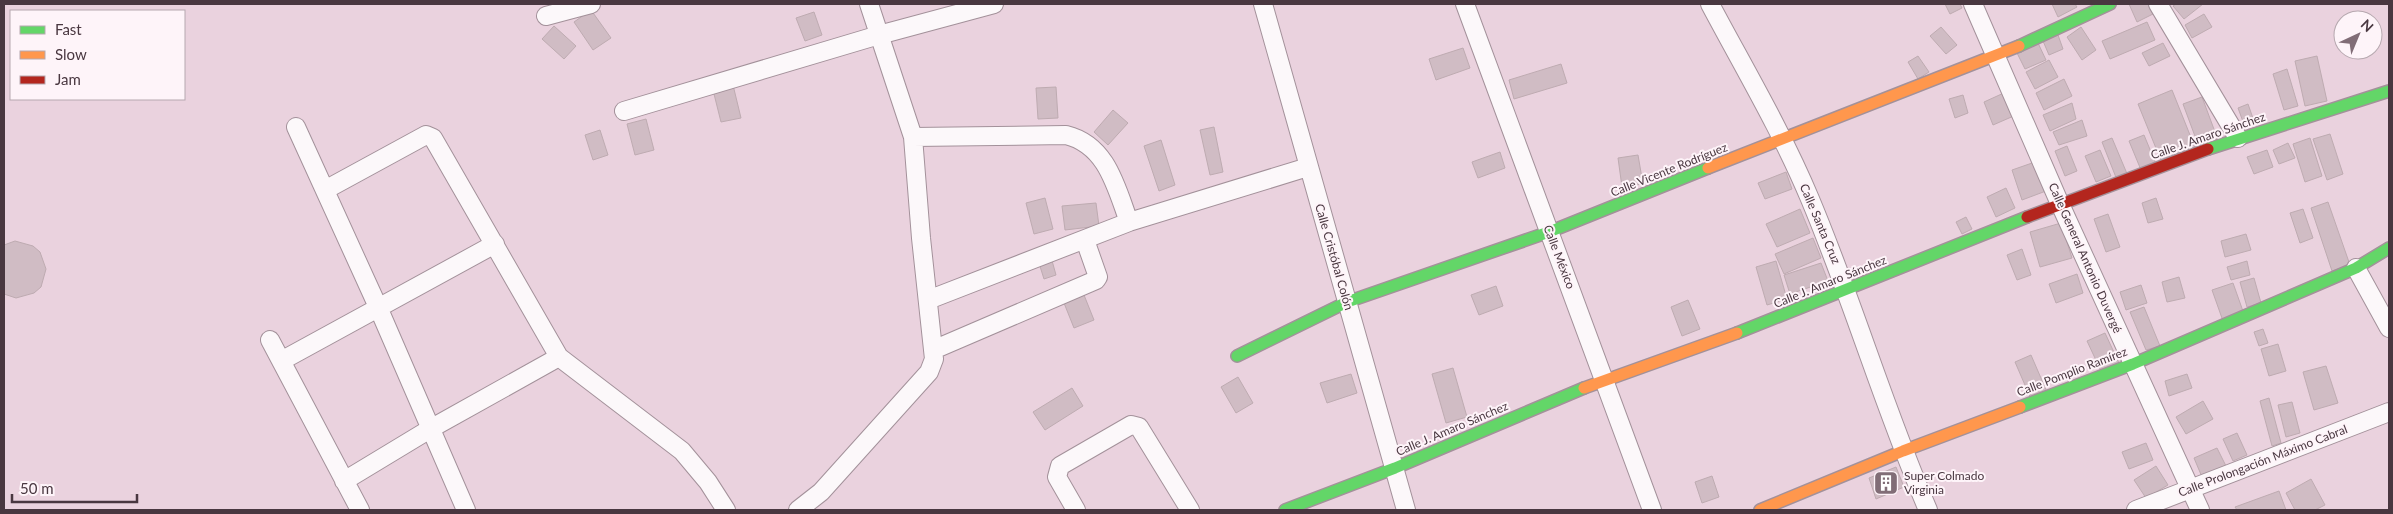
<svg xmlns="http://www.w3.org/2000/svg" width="2393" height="514" font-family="Lato,sans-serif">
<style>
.building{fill:#d0bcc4;stroke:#beabb1}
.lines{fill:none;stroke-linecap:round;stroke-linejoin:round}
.street-casing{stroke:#a3919a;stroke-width:20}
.fast-casing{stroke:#a3919a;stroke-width:14}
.slow-casing{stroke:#a3919a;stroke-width:14}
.jam-casing{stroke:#a3919a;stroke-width:14}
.street{stroke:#fcf8fa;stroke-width:18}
.fast{stroke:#63d668;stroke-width:11}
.slow{stroke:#ff974d;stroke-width:11}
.jam{stroke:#b3261e;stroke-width:11}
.labels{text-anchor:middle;stroke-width:4;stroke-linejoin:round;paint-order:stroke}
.street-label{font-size:12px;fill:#493740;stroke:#fef4f9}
.poi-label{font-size:12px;fill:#493740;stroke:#fef4f9;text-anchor:start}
</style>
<rect width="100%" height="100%" fill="#ead2de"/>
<path class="building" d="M1945 4H1960L1962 8 1950 14Z
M2052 4H2075L2077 7 2058 17Z
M2129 4H2148L2153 14 2137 22Z
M2176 4H2203L2184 19 2173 6Z
M591 10 611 38 593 50 574 22Z
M814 12 822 35 805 41 796 18Z
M2204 14 2212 27 2192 38 2185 25Z
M2147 22 2155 40 2110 59 2102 41Z
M554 26 576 46 564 59 542 39Z
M1941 27 1957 45 1946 54 1930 36Z
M2081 27 2096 50 2082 60 2067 37Z
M2058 35 2063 49 2049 55 2043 41Z
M2038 43 2046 60 2025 69 2017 53Z
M2163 43 2170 56 2149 66 2142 53Z
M1463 48 1470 68 1436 80 1429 59Z
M1918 56 1929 72 1918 79 1908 62Z
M2317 56 2327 101 2305 106 2295 61Z
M2049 60 2058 77 2035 89 2026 72Z
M1561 64 1567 83 1514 99 1509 80Z
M2287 69 2298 106 2284 110 2273 74Z
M2064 79 2072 96 2044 110 2036 93Z
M733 85 741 118 721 122 713 90Z
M1056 87 1058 118 1038 119 1036 88Z
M2172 90 2196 150 2162 163 2138 104Z
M2006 92 2016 115 1993 125 1984 102Z
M1963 95 1968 113 1955 118 1949 99Z
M2202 97 2218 140 2199 147 2183 104Z
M2072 103 2076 119 2050 131 2043 115Z
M2248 104 2255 124 2245 127 2238 108Z
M1113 110 1128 123 1108 145 1094 132Z
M646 119 654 150 635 155 627 124Z
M2082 120 2087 136 2059 145 2053 132Z
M1214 127 1223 172 1210 175 1200 130Z
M600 130 608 155 593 160 585 135Z
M2330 134 2343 174 2327 180 2313 139Z
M2144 135 2156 164 2141 170 2129 141Z
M2112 138 2128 176 2117 180 2102 142Z
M2310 138 2322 176 2305 182 2293 144Z
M1161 140 1175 185 1159 191 1144 146Z
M2288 143 2295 158 2279 164 2273 150Z
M2067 146 2077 171 2065 176 2055 151Z
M2100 150 2111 176 2096 182 2085 156Z
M2267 150 2273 167 2254 174 2247 157Z
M1500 152 1505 168 1478 178 1472 162Z
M1638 155 1643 184 1622 187 1618 158Z
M2035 162 2046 191 2022 200 2012 170Z
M1786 172 1792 189 1765 199 1758 183Z
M2006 188 2015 208 1996 217 1987 197Z
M1045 198 1053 229 1034 234 1026 203Z
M2156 198 2163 219 2148 223 2142 203Z
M2328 202 2350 265 2332 271 2311 208Z
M1096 203 1099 226 1065 230 1062 206Z
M1800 209 1810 233 1777 247 1766 224Z
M2303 209 2313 238 2300 243 2290 213Z
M2108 214 2120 247 2106 252 2094 219Z
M1966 217 1972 229 1962 234 1956 222Z
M2061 223 2072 258 2040 267 2030 232Z
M2246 234 2251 250 2225 257 2221 241Z
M1813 238 1821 258 1784 274 1775 254Z
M15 241 33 246 40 252 46 269 41 287 34 293 16 298 4 294V245Z
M2022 249 2031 275 2017 280 2007 255Z
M1051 257 1056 275 1044 279 1038 260Z
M1776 261 1787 299 1767 305 1756 267Z
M2247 261 2250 275 2231 280 2227 267Z
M1821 263 1828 281 1790 294 1784 275Z
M2077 274 2083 293 2056 303 2049 284Z
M2179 277 2185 298 2167 302 2162 282Z
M2254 278 2261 303 2247 307 2240 282Z
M2233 283 2244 314 2223 321 2212 290Z
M2141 285 2147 303 2126 310 2120 292Z
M1496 286 1503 306 1479 315 1471 295Z
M1082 290 1094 320 1074 328 1062 298Z
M1688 300 1700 329 1682 336 1671 307Z
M2144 307 2160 346 2146 350 2130 312Z
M2263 329 2268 343 2259 346 2254 332Z
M2105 333 2119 363 2101 371 2087 341Z
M2278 344 2286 371 2269 376 2261 349Z
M2031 355 2047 392 2031 399 2015 362Z
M2326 366 2338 403 2314 410 2303 372Z
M1453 368 1467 417 1446 423 1432 374Z
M1351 374 1357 393 1327 403 1320 383Z
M2187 374 2192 388 2169 396 2165 381Z
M1238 377 1253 403 1236 413 1221 387Z
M1072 388 1083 406 1045 430 1033 412Z
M2269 398 2281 443 2272 446 2260 401Z
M2203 401 2213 419 2186 434 2176 417Z
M2292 402 2300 433 2286 437 2278 405Z
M2237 433 2247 455 2233 461 2223 439Z
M2146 443 2153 460 2129 469 2122 452Z
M2217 448 2226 466 2202 477 2194 458Z
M2156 466 2168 485 2146 498 2134 480Z
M1896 467 1904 487 1876 499 1869 478Z
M1712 476 1719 497 1702 503 1695 482Z
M2311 479 2325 505 2315 510H2295L2286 493Z
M2279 491 2286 510H2237L2235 507Z"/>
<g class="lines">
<defs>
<path id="street" d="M1263 4 1406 510
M1465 4 1652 510
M1710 4C1744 68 1782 132 1810 199 1853 301 1884 408 1928 510
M1973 4 2060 204 2200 510
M2158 4 2238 138
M546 16 591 4
M624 111 879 35 994 4
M296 127 378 307 466 510
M913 137 1066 135C1107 145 1116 187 1129 222
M325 190 426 135 433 138 559 357
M2356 268 2389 328
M928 300 1129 222 1308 167
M270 340 360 510
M933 350 1096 280 1098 277 1085 240
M281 361 495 244
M344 481 430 429 559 357 682 451 708 482 726 510
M798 510 821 492 929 372 934 359 921 238 913 137 869 4
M1076 510 1057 477 1060 466 1131 425 1139 427 1190 510
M2136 510 2389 412"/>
<path id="fast" d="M2019 46 2110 4
M2208 149 2389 91
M1737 333 2027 217
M1237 356 1347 302 1549 232 1708 168
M2020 407 2133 364 2356 268 2389 248
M1285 510 1395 468 1584 388"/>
<path id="slow" d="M1708 168 2019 46
M1584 388 1737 333
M1760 510 1903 451 2020 407"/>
<path id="jam" d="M2027 217 2208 149"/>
</defs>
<use href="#street" class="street-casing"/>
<use href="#fast" class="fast-casing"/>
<use href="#slow" class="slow-casing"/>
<use href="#jam" class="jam-casing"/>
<use href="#street" class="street"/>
<use href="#fast" class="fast"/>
<use href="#slow" class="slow"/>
<use href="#jam" class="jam"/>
</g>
<defs>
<symbol id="building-square" viewBox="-11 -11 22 22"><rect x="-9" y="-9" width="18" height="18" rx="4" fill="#816d77" stroke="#fef4f9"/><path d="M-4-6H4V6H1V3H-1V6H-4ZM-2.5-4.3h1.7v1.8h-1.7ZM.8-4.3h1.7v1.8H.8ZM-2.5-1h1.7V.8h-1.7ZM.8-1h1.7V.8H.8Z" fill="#fff"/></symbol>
</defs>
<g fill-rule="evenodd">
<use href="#building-square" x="1872" y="469" width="28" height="28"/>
</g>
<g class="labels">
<g class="street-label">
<text transform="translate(2208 136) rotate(-19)" y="4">Calle J. Amaro Sánchez</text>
<text transform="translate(1669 170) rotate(-22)" y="4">Calle Vicente Rodríguez</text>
<text transform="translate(1820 224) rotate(67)" y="4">Calle Santa Cruz</text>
<text transform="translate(1334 257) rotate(74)" y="4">Calle Cristóbal Colón</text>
<text transform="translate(1559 257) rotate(69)" y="4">Calle México</text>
<text transform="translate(2085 258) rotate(66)" y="4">Calle General Antonio Duvergé</text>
<text transform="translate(1830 282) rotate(-22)" y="4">Calle J. Amaro Sánchez</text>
<text transform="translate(2072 372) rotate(-21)" y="4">Calle Pomplio Ramírez</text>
<text transform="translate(1452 429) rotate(-23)" y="4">Calle J. Amaro Sánchez</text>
<text transform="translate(2263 461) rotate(-21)" y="4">Calle Prolongación Máximo Cabral</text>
</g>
<g class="poi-label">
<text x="1904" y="480">Super Colmado<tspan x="1904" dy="14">Virginia</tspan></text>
</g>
</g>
<rect width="2393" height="514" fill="none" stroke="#493740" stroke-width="10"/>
<rect x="10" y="10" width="175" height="90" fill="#fef4f9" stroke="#b6a8af"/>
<rect x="20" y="26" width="25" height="8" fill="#63d668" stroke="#b6a8af"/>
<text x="55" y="35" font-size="15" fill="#493740">Fast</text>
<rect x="20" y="51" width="25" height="8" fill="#ff974d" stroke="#b6a8af"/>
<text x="55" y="60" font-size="15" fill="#493740">Slow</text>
<rect x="20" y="76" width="25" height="8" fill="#b3261e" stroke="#b6a8af"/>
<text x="55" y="85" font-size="15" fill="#493740">Jam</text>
<g transform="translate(2358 35) rotate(44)"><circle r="24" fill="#fef4f9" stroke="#b6a8af"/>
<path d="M0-4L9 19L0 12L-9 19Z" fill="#816d77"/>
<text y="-8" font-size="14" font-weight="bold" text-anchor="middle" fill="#493740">N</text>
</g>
<path d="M12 494v8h125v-8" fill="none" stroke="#493740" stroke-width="2.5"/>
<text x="20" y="494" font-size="15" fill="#493740" stroke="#fef4f9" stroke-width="4" paint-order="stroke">50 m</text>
</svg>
